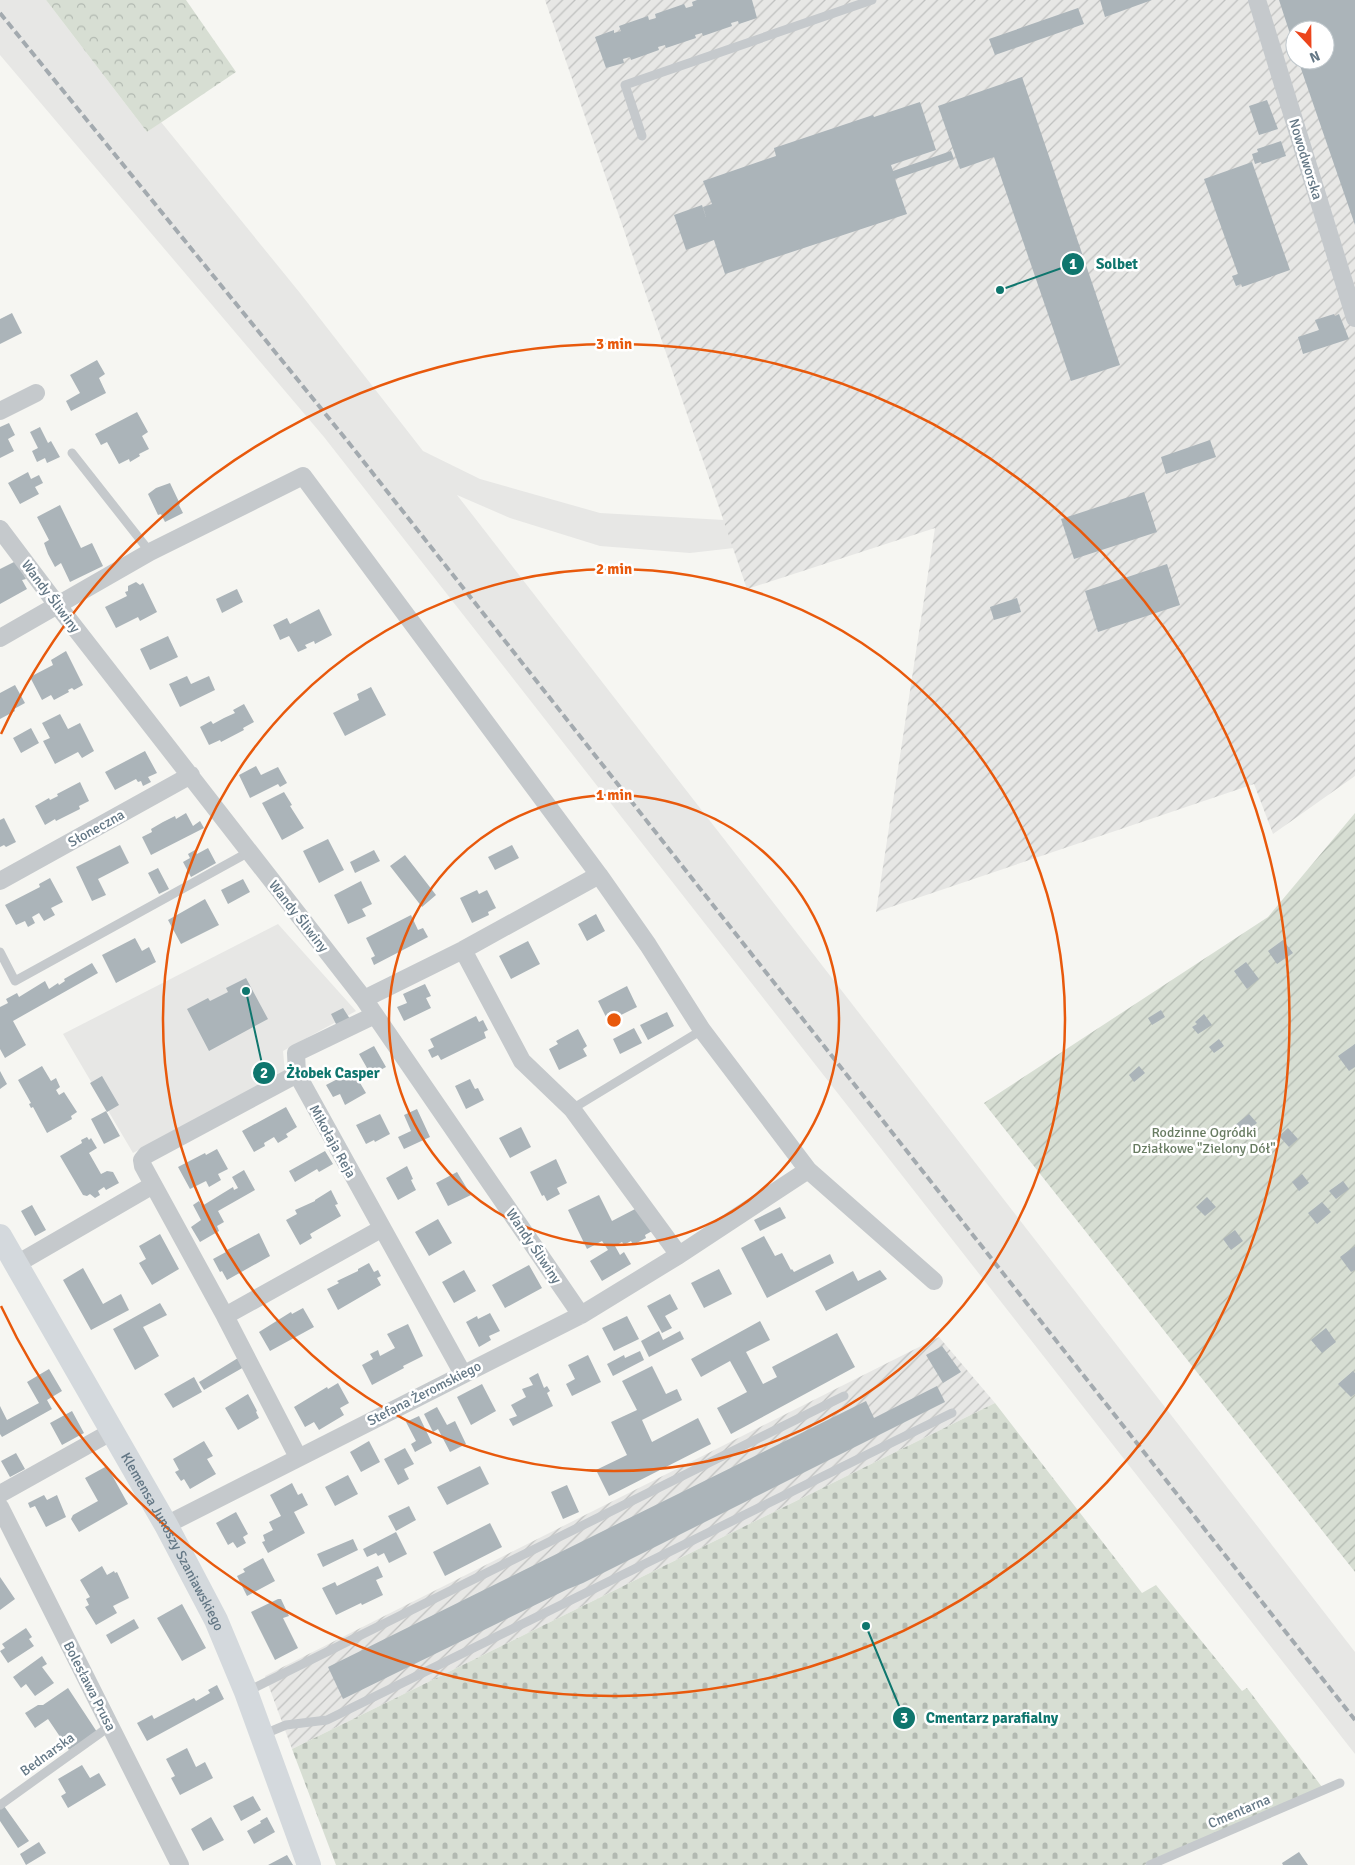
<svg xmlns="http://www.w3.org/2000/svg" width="1355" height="1865" font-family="Signika,sans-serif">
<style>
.built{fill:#e7e7e5}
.industrial{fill:url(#industrial-furrows);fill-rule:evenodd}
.forest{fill:url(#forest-crowns)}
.cemetery{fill:url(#cemetery-stones)}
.garden{fill:url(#garden-furrows)}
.building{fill:#abb4b9}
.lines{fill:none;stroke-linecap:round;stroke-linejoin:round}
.lane{stroke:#c5c9cc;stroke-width:9}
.street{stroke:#c5c9cc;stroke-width:18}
.secondary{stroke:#d4d9dd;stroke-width:24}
.rail{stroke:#a3aaaf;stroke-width:4;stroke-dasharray:8 4;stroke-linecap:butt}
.ring{fill:none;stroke:#e8590c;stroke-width:2.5}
.labels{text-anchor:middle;stroke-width:5;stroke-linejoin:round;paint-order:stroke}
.street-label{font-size:14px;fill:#637785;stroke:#fff}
.park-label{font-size:14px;fill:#687c62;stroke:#fff}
.centre{fill:#e8590c;stroke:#fff;stroke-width:2.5}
.ring-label{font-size:15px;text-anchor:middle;font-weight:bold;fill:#e8590c;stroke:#fff;stroke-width:5;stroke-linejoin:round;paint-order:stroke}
.leader{fill:none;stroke:#0f766e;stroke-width:2}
.callout-dot{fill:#0f766e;stroke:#fff;stroke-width:2}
.mark-label{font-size:15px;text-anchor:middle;font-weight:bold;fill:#fff}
.callout-label{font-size:15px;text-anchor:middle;font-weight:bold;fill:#0f766e;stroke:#fff;stroke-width:5;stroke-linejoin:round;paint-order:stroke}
</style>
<defs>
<pattern id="industrial-furrows" width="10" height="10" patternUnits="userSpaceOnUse" patternTransform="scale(1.25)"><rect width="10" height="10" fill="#e7e7e5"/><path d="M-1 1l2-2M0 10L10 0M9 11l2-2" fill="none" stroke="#bfc0bf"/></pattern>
<pattern id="forest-crowns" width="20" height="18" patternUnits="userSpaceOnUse" patternTransform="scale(1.25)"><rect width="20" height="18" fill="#d7ded3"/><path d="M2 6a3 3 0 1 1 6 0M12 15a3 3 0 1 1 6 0" fill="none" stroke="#b2b9b1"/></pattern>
<pattern id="cemetery-stones" width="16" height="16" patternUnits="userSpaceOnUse" patternTransform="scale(1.25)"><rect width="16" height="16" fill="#d7ded3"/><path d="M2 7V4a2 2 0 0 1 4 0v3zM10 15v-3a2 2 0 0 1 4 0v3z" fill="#b2b9b1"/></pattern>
<pattern id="garden-furrows" width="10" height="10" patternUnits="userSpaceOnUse" patternTransform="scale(1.25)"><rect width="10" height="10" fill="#d7ded3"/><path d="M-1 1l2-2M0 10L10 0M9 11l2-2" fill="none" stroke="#b2b9b1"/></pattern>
</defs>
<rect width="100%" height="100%" fill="#f6f6f2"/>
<path class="built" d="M0 0H46L147 132 161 122 300 293 423 451 480 479 600 513 724 520 734 548 690 553 600 546 510 518 457 495 1355 1652V1754L324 437 0 55Z
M278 924 356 1011 283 1051 285 1072 133 1153 63 1034Z"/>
<path class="industrial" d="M545 0H1355V776L1273 834 1254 784 876 912 935 528 747 589ZM1295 30H1325V60H1295Z
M939 1337 995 1403 292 1749 265 1676Z"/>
<path class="forest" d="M46 0H186L236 72 147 132Z"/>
<path class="cemetery" d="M995 1403 1142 1593 1156 1585 1242 1691 1247 1688 1322 1787 1144 1865H336L292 1749Z"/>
<path class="garden" d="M1355 813V1572L984 1103 1268 917Z"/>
<path class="building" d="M697 0H752L757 18 739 24 738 21 731 23 732 26 703 36 702 33 695 35 696 38 666 48 665 45 658 47 659 50 631 60 630 57 623 59 624 63 606 68 595 37 614 30V33L621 31 619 26 648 16 649 20 656 18 655 14 684 4 686 8 693 6 692 2Z
M1100 0H1152L1105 17Z
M1279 0H1355V225L1298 60H1325V30H1295V49Z
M1078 8 1084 24 995 55 989 39Z
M1022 77 1120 365 1071 381 994 157 960 169 938 106Z
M1267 100 1278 129 1259 135 1249 106Z
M920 102 936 150 891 165 893 171 951 151 954 159 895 179 907 214 725 274 714 240 686 250 674 215 702 205 706 217 703 207 712 204 703 181 776 156 774 148 873 115 874 117Z
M1281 141 1286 156 1262 164 1261 162 1255 164 1252 154 1258 152 1257 149Z
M1252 162 1290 270 1242 287 1241 284 1236 286 1232 276 1238 274 1204 179Z
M12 313 22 333 0 344V319Z
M1334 314 1335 316 1339 314 1349 339 1303 354 1298 337 1319 330 1315 320Z
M97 360 105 374 99 378 106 393 71 411 66 401 80 393 70 375Z
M137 412 148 432 142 436 149 449 139 454 140 456 130 462 129 459 119 464 107 442 101 445 95 434Z
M9 423 15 435 8 439 14 451 0 458V427Z
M40 427 48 443 51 441 60 457 47 463 45 458 37 462 32 451 38 448 30 432Z
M1210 440 1216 457 1166 474 1161 457Z
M28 472 31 479 39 475 43 483 35 487 39 494 20 504 8 483Z
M170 483 180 504 179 505 183 513 165 522 161 514 158 515 148 494 156 488Z
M1144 492 1157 532 1074 559 1061 519Z
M60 505 81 548 92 543 103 566 70 582 61 563 55 567 48 554 44 543 49 540 37 517Z
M16 561 26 579 22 580 27 589 0 604V569Z
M1167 564 1180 605 1098 632 1085 591Z
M136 582 140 585 143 583 157 612 140 621 138 617 116 628 105 607 127 596 125 592 128 591V586Z
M237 589 243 602 222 613 216 599Z
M1017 598 1021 612 994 620 990 607Z
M319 609 332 635 315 644 314 641 305 645 307 648 298 652 289 636 280 640 273 625 287 618 290 624Z
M168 636 178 657 150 670 140 649Z
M66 651 83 685 74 690 72 688 68 690 69 692 54 700 51 695 42 700 30 677 53 665 51 660Z
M187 676 191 684 209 676 215 690 180 707 169 684Z
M15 685 25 703 14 709 15 711 0 719V693Z
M371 687 386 715 345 736 333 713 359 700 357 694Z
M244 704 254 722 243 728 244 730 221 742 220 740 209 745 200 727 211 721 213 724 224 718 235 713 233 710Z
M60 714 68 729 80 723 94 751 82 758 78 752 55 764 43 741 50 738 42 723Z
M31 728 39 743 21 753 13 738Z
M145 751 157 773 148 777 151 782 143 786 141 781 138 782 136 779 115 790 105 772Z
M256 766 261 775 278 767 287 783 280 787 278 784 250 798 239 775Z
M80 782 89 801 79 806 80 809 56 821 55 819 45 825 35 806 49 798 50 800 58 796 57 794Z
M284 792 292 805 290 806 304 828 282 840 262 803Z
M186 813 193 826 200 821 204 828 151 855 142 837 152 832 151 829 163 822 175 816 176 819Z
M4 818 16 842 6 847 4 845 0 847V820Z
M328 839 344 870 319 883 303 851Z
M120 845 129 863 98 879 106 895 92 901 76 867Z
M512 845 519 858 495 870 488 857Z
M208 848 216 863 191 877 183 862 190 858 188 854 195 850 197 854Z
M374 850 380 861 355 873 350 862Z
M405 855 436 895 422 907 390 866Z
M158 868 169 889 159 894 148 873Z
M50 878 63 902 51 908 55 915 44 921 39 913 32 917 35 923 28 927 25 921 16 925 5 905 40 887 39 884Z
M243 879 250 892 228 904 221 890Z
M361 881 372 904 362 909 366 916 348 924 334 895Z
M477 890 479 894 487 890 496 908 488 912 489 915 472 923 460 898Z
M205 899 219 925 181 944 168 920Z
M596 914 605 931 587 941 578 924Z
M411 915 418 930 423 928 428 937 374 965 371 958 375 956 366 938Z
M135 938 142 951 149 947 156 962 116 983 102 955Z
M1283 940 1293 953 1277 964 1268 951Z
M528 941 540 964 511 979 499 956Z
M1246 962 1259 979 1247 989 1234 971Z
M92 963 98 973 13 1021 26 1045 5 1058 0 1049V1007L8 1003 6 999 17 993 19 997 45 981 49 989 58 983 59 985 65 981 64 979Z
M246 978 268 1019 209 1051 187 1009 208 998 210 1001 228 992 226 988Z
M425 984 431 996 426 998 431 1008 404 1021 397 1007 407 1003 403 994Z
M627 986 637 1007 619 1016 621 1019 610 1025 598 1001Z
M343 1008 350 1019 337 1026 331 1014Z
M1161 1010 1165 1017 1152 1025 1148 1018Z
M667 1012 674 1026 648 1040 640 1025Z
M1204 1014 1212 1025 1198 1034 1192 1027 1197 1024 1195 1022Z
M476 1016 479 1022 483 1020 488 1030 484 1032 486 1038 441 1060 438 1055 432 1058 428 1050 434 1047 430 1039Z
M634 1028 642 1043 620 1054 613 1039Z
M578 1029 587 1046 583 1049 587 1056 559 1070 549 1049 558 1044 556 1041Z
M1219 1039 1224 1046 1214 1053 1209 1047Z
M1355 1044V1067L1349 1071 1338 1056Z
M374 1046 386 1067 371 1075 359 1054Z
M42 1066 51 1081 56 1078 60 1087 56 1090 59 1095 64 1092 77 1112 71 1116 72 1119 47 1133 33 1107 31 1108 29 1104 31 1103 18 1080Z
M1139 1066 1145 1073 1134 1082 1129 1075Z
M0 1071 7 1084 0 1089Z
M353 1071 366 1093 345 1105 340 1094 333 1097 326 1085Z
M102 1076 119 1105 107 1112 90 1083Z
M470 1079 475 1089 478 1088 484 1100 466 1109 455 1086Z
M286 1107 297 1127 286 1134 288 1137 278 1143 274 1137 264 1143 265 1146 254 1152 242 1131Z
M417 1109 430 1137 404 1149 398 1137 411 1131 404 1115Z
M106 1111 120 1136 104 1144 91 1119Z
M380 1114 390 1134 375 1142 374 1140 366 1144 356 1125Z
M1249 1114 1257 1123 1241 1135 1234 1126Z
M521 1127 531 1147 510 1158 499 1138Z
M1288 1128 1298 1139 1289 1147 1279 1136Z
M87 1137 89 1140 91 1138 97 1148 89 1153 101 1174 107 1171 113 1172 119 1183 106 1190 104 1187 98 1191 100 1195 95 1198 90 1194 87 1196 83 1195 60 1156 82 1143 81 1140Z
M217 1149 228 1169 218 1174 221 1180 209 1187 206 1181 190 1189 178 1167 205 1153 206 1155Z
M325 1151 333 1164 319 1172 317 1169 295 1182 289 1171Z
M556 1159 567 1183 557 1188 560 1194 547 1201 544 1195 542 1196 530 1172Z
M407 1166 413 1179 411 1180 416 1190 398 1200 386 1178Z
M244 1170 255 1190 218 1211 224 1222 217 1226 219 1231 200 1242 191 1227 201 1220 193 1205 199 1201 202 1206 233 1187 234 1190 238 1188 232 1177Z
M457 1172 471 1195 448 1206 436 1183Z
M1302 1174 1309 1183 1299 1191 1292 1182Z
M1343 1181 1349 1189 1336 1199 1329 1191Z
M331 1190 338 1204 335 1205 341 1216 310 1234 312 1238 300 1245 286 1220 297 1214 295 1210 315 1201V1200Z
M599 1195 612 1221 637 1208 654 1230 645 1235 646 1238 633 1245 631 1241 624 1245 622 1242 615 1246 620 1255 624 1252 631 1264 602 1281 590 1261 608 1250 602 1241 587 1249 568 1210Z
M1207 1197 1216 1207 1205 1216 1196 1207Z
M1322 1202 1331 1212 1317 1224 1308 1213Z
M32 1205 46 1230 35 1236 21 1211Z
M780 1207 786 1218 760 1231 754 1220Z
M438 1219 452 1243 429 1256 415 1232Z
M1235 1230 1243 1241 1231 1250 1223 1239Z
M259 1233 270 1256 227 1280 222 1271 220 1272 213 1259 226 1252 225 1251Z
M160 1234 179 1269 152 1285 139 1263 146 1259 139 1246Z
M764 1236 775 1256 782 1253 791 1270 792 1269 794 1272 830 1254 834 1263 767 1298 741 1248Z
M1355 1246V1270L1351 1272 1340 1257Z
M369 1263 374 1272 378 1270 381 1276 377 1278 381 1285 338 1310 327 1289 339 1283 337 1281 358 1271V1269Z
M529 1265 542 1288 505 1308 492 1285Z
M83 1268 103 1304 121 1294 129 1310 91 1330 63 1280Z
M719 1269 732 1294 704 1308 691 1283Z
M464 1270 476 1291 454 1303 442 1282Z
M880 1270 887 1279 826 1311 815 1291 853 1271 858 1281Z
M670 1294 678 1309 665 1316 672 1328 662 1333 647 1306Z
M160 1303 167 1315 143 1327 159 1356 135 1370 113 1329Z
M303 1308 314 1327 270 1351 259 1332 291 1312 292 1314Z
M490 1313 500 1331 489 1336 491 1340 479 1347 466 1322 477 1316 478 1319Z
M627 1316 639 1339 614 1351 602 1328Z
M760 1321 770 1340 746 1352 763 1384 777 1377 772 1367 837 1333 855 1367 731 1434 717 1408 747 1392 730 1361 701 1377 691 1359Z
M408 1324 423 1356 403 1366 404 1368 372 1385 362 1365 373 1359 370 1354 378 1350 380 1356 395 1348 387 1334Z
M1326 1328 1336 1342 1322 1353 1311 1340Z
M659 1331 663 1340 680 1331 684 1339 649 1357 641 1341Z
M942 1346 961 1372 943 1383 926 1355Z
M640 1351 644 1360 613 1376 607 1364 624 1355 625 1358Z
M588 1355 601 1382 572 1396 566 1384 575 1379 568 1365Z
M238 1358 244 1367 204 1390 199 1382Z
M652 1366 666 1394 677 1389 682 1400 642 1420 652 1442 698 1418 711 1444 609 1496 596 1470 627 1455 611 1422 637 1410 622 1381Z
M49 1369 62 1391 47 1400 52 1409 2 1437 0 1434V1406L7 1420 39 1403 27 1382Z
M1353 1371 1355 1373V1394L1351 1397 1338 1384Z
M538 1373 544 1388 547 1386 550 1391 547 1393 553 1406 513 1426 509 1419 517 1416 511 1405 526 1397 522 1389 533 1385 529 1378Z
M194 1377 202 1392 173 1408 164 1394Z
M338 1383 349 1403 340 1408 344 1415 319 1430 314 1422 305 1427 294 1407 327 1387 328 1389Z
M482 1384 496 1411 471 1425 457 1397Z
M937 1386 945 1402 583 1583 568 1589 343 1699 328 1667 866 1401 874 1418Z
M248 1394 257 1411 256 1412 259 1418 238 1430 225 1408Z
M437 1407 447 1425 455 1421 466 1444 450 1452 438 1429 433 1432 424 1414Z
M72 1411 84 1433 62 1445 50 1423Z
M419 1416 432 1443 415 1452 411 1444 416 1441 406 1422Z
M204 1441 213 1456 207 1459 216 1474 190 1489 184 1479 181 1481 175 1472 179 1470 173 1459Z
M369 1441 380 1462 361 1472 350 1452Z
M405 1448 414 1464 404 1469 409 1479 398 1485 384 1459Z
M16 1453 25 1469 10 1477 1 1461Z
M107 1466 128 1504 79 1532 71 1519 73 1515 98 1501 85 1478Z
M480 1466 489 1484 447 1505 437 1487Z
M348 1475 358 1494 335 1506 325 1487Z
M292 1483 298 1495 302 1493 308 1505 294 1512 305 1533 268 1553 262 1542 265 1541 263 1535 273 1530 269 1522 281 1516 270 1495Z
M567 1485 579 1512 563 1519 551 1492Z
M44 1495 47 1500 57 1495 66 1517 46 1527 35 1506 30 1508 28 1503Z
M409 1506 416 1520 396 1531 388 1516Z
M236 1512 248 1534 243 1537 246 1543 237 1548 233 1542 228 1545 216 1523Z
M490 1523 502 1547 445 1576 433 1552Z
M396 1532 407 1554 389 1563 384 1553 378 1556 376 1553 367 1557 363 1549Z
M353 1539 358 1550 323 1567 317 1554Z
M263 1558 275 1581 247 1596 237 1576 245 1572 243 1569Z
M102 1566 107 1575 114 1571 115 1573 117 1572 129 1598 113 1606 117 1613 96 1625 85 1607 89 1605 86 1599 90 1597 80 1580Z
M378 1566 383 1577 376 1580 383 1595 362 1605 361 1603 336 1615 322 1588 335 1582 337 1586Z
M0 1577 15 1599 0 1610Z
M278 1599H281L289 1616 283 1618 298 1648 275 1660 251 1612Z
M182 1604 206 1648 182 1661 157 1618Z
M134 1619 139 1628 111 1644 106 1635Z
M26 1628 32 1637 29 1639 34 1646 8 1663 0 1651 5 1648 2 1644Z
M42 1656 47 1664 42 1667 54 1683 35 1696 26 1684 21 1688 13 1677Z
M217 1685 224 1699 147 1741 137 1723 152 1715 154 1719 194 1698 196 1701 210 1693 208 1690Z
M68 1688 97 1732 69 1750 48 1719 35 1728 25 1713 38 1705H43Z
M187 1748 196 1767 205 1762 213 1778 180 1795 171 1778 175 1776 166 1759Z
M82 1765 90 1778 99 1773 106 1785 68 1808 61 1796 66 1793 58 1779Z
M253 1796 261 1810 241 1821 233 1806Z
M4 1806 29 1841 18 1848 0 1821V1809Z
M211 1817 224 1840 203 1851 191 1829Z
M267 1817 275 1832 254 1844 247 1831 261 1823 260 1821Z
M39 1842 46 1853 26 1865 20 1854Z
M1299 1852 1308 1865H1283L1282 1863Z
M287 1855 293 1865H268Z"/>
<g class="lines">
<path class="lane" d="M642 136 625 85 872 0
M72 453 150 552
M0 952 15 981 249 852
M572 1109 702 1030
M246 1692 844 1396
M262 1735 286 1725 327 1720 952 1413
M0 1805 110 1726
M1150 1865 1340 1783"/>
<path class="street" d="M1257 0 1355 318
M0 411 36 393
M0 529 58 606 364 999 581 1315
M0 638 150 552 303 476 599 875 648 945 702 1030 808 1170 934 1281
M0 881 191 775
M463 950 522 1061 572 1109 679 1255
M364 999 463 950 599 875
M375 1015 296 1053 297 1074 463 1374
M297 1074 146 1155 142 1160 143 1166 225 1316 298 1457
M15 1265 153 1185
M225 1316 381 1229
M0 1494 111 1432
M0 1507 180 1865
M166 1525 581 1315 679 1255 808 1170"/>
<path class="secondary" id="s1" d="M0 1236 166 1525 216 1620 246 1692 309 1865"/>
<path class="rail" d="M0 13 349 443 1355 1720"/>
</g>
<g class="ring">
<circle cx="614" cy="1020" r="225"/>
<circle cx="614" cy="1020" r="451"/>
<path d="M1 734A676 676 0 1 1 1 1306"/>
</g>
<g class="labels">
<g class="street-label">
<text transform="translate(1306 159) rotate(73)" y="5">Nowodworska</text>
<text transform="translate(51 596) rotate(53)" y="5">Wandy Śliwiny</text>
<text transform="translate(96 828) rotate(-29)" y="5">Słoneczna</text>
<text transform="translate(299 916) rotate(52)" y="5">Wandy Śliwiny</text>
<text transform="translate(333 1141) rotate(61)" y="5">Mikołaja Reja</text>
<text transform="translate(534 1246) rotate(56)" y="5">Wandy Śliwiny</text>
<text transform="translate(424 1393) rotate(-27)" y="5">Stefana Żeromskiego</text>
<text dy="5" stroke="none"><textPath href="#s1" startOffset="351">Klemensa Junoszy Szaniawskiego</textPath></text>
<text transform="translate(90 1686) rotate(63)" y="5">Bolesława Prusa</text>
<text transform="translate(47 1754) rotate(-36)" y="5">Bednarska</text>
<text transform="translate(1239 1811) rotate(-23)" y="5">Cmentarna</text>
</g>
<g class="park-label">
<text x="1204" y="1137">Rodzinne Ogródki<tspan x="1204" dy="16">Działkowe "Zielony Dół"</tspan></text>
</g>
</g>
<circle cx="614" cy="1020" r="8" class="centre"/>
<g class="ring-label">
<text x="614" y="349">3 min</text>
<text x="614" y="574">2 min</text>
<text x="614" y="800">1 min</text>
</g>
<path class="leader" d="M1000 290L1073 264M246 991L264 1073M866 1626L904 1718"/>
<g class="callout-dot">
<circle cx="1000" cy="290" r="5"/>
<circle cx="246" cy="991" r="5"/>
<circle cx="866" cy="1626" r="5"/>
<circle cx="1073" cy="264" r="12"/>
<circle cx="264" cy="1073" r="12"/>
<circle cx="904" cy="1718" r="12"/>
</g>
<g class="mark-label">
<text x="1073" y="269">1</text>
<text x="264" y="1078">2</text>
<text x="904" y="1723">3</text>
</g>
<g class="callout-label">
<text x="1117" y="269">Solbet</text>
<text x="333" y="1078">Żłobek Casper</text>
<text x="992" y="1723">Cmentarz parafialny</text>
</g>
<g transform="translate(1310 45) rotate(158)"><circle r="24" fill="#ffffff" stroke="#c1c9ce"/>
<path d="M0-4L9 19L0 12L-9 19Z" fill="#ec451c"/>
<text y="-8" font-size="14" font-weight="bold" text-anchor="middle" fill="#637785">N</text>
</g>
</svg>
